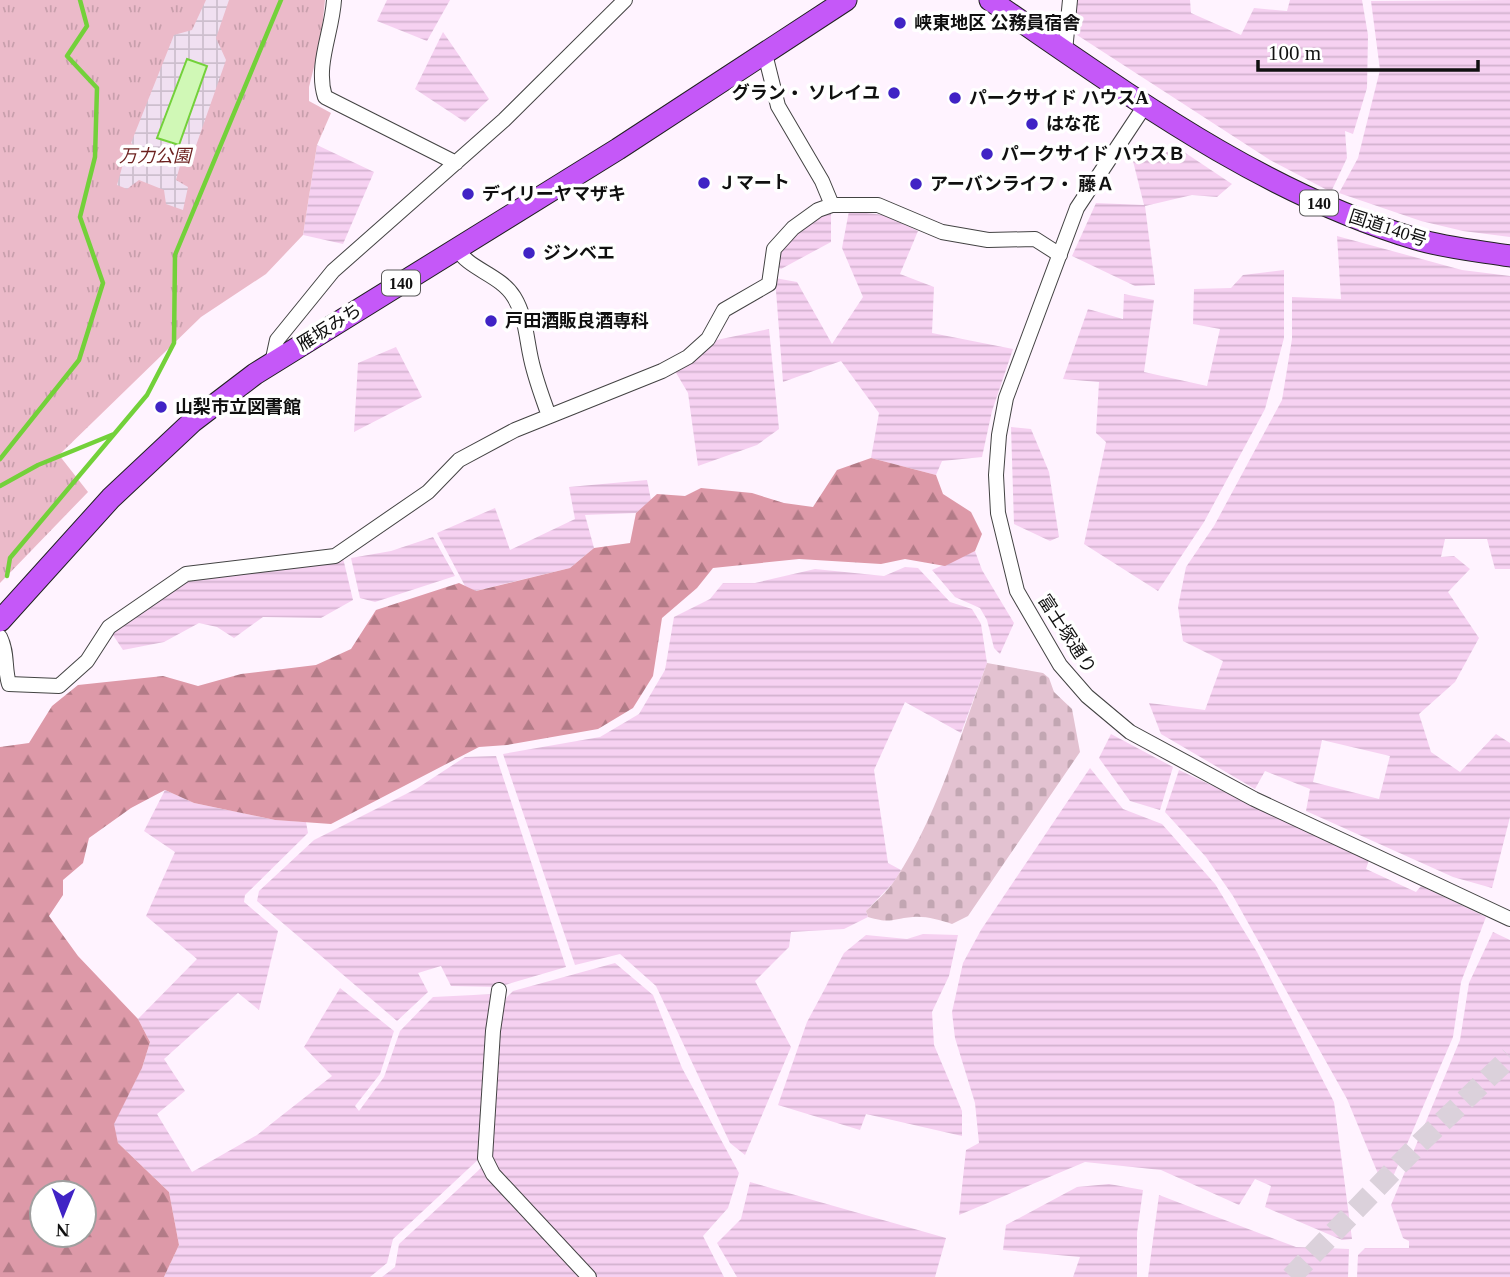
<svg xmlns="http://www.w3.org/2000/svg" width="1510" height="1277" font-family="'Times New Roman','Noto Sans JP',serif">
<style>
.farmland{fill:url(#farmland-rules);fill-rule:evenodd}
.forest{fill:url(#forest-firs);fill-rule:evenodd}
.cemetery{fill:url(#cemetery-stones)}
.park{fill:url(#park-tufts)}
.plaza{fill:url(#plaza-grid)}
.water{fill:#d0f8b6;stroke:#73d13a;stroke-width:2}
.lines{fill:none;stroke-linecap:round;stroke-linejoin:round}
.stream{stroke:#73d13a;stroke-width:4.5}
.highway-tunnel{stroke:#dbd1db;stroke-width:21;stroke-dasharray:21 10;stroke-linecap:butt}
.minor-casing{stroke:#434343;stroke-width:16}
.highway-casing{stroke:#212121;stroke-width:23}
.minor{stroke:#fff;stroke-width:14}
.highway{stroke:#c558f8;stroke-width:21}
.poi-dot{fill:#4023c5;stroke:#fff;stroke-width:2.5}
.labels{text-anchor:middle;stroke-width:7;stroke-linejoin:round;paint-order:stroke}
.shield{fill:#fff;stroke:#585858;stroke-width:2}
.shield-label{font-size:16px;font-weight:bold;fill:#101010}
.poi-label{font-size:18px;font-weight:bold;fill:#101010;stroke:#fff;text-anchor:start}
.park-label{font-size:18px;font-style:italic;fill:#6b1f1d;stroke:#fff}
.street-label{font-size:18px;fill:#101010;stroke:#fff}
</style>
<defs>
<pattern id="farmland-rules" width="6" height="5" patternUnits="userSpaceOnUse" patternTransform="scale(1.75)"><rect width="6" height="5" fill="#f6d1f1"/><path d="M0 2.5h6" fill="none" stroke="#d2b2ce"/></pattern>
<pattern id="forest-firs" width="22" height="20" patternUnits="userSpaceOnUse" patternTransform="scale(1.75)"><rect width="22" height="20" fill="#dd99a8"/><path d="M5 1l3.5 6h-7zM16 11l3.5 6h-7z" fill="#b27b87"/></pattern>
<pattern id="cemetery-stones" width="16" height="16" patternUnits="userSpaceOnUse" patternTransform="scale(1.75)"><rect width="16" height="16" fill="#e3c2d1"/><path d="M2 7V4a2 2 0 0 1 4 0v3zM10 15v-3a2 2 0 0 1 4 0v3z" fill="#c2a6b2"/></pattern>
<pattern id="park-tufts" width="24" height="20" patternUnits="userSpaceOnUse" patternTransform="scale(1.75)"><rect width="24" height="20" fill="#ebbac9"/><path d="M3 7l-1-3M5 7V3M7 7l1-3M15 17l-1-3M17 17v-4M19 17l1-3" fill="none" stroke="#c89fac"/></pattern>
<pattern id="plaza-grid" width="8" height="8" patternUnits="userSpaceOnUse" patternTransform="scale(1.75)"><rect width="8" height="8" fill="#f0e0f1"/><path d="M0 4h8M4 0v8" fill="none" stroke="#cdbfce"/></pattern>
</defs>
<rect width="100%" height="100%" fill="#fff3ff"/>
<path class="farmland" d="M387 0H450L427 41 377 21Z
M1074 0H1190L1191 13 1241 35 1254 8 1287 11 1290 0H1362L1368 35 1367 88 1353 134 1345 131 1347 158 1331 192 1270 160 1074 33Z
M1510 0V237L1463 231 1421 221 1339 193 1358 158 1380 70 1371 1Z
M443 32 489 99 465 122 415 89Z
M317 145 374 172 343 244 303 235Z
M1181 150 1232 184 1217 197 1192 195 1145 206 1155 285 1135 286 1072 256 1096 203 1144 205 1132 157Z
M831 211V242L781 269 772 262 777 250 816 215Z
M849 211 884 215 918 231 900 274 934 287 932 333 1013 349 992 411 982 457 942 461 936 475 871 458 879 413 841 361 783 382 775 278 797 282 832 344 863 297 842 248Z
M1337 236 1462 270 1510 276V569H1495L1487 539H1445L1441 557 1454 556 1470 569 1448 592 1479 638 1455 682 1419 714 1431 752 1460 772 1496 734 1510 743V817L1492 888 1453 877 1306 811 1310 789 1265 771 1255 789 1161 734 1149 703 1205 710 1223 661 1183 641 1178 607 1186 567 1214 526 1282 400 1292 339V297L1341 299ZM1322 740 1390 756 1379 799 1313 782Z
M1284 270V338L1265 409 1204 522 1158 591 1084 544 1106 442 1096 433 1099 382 1063 379 1088 309 1123 319 1124 294 1154 300 1144 372 1207 386 1220 329 1193 324 1194 289 1231 288 1243 275Z
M769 329 779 429 757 445 698 466 688 393 675 371 712 341Z
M396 347 422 397 354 432 358 363Z
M1011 427 1031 429 1049 472 1059 537 1050 541 1014 524Z
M647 480 651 500 636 513 585 515 594 548 570 568 475 591 465 586 437 533 495 508 510 550 575 519 569 487Z
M433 537 455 576 375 602 360 598 351 558 391 551Z
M975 551 982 570 1014 623 1000 654 994 648 987 620 980 608 955 597 932 570Z
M343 558 353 600 321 618 263 617 234 638 217 627 199 623 164 642 123 650 111 632 189 580Z
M905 567 918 568 950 602 972 609 981 624 987 663 961 733 905 702 874 770 888 863 901 870 894 882 866 911 868 917 844 929 791 932 789 947 755 981 791 1047 745 1155 730 1143 656 986 620 954 575 965 503 754 600 737 639 714 665 670 674 617 710 599 723 583H755L815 569 884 576Z
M1111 734 1173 767 1160 810 1130 801 1099 758Z
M496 756 566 967 498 987 451 986 441 966 418 973 428 992 397 1021 257 901 259 891 314 840 416 789 465 757Z
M1090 768 1123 809 1162 824 1215 884 1257 952 1334 1102 1352 1239 1342 1240 1265 1207 1271 1186 1255 1179 1239 1205 1161 1170 1085 1162 959 1215 966 1150 979 1143 975 1103 955 1038 952 1012 963 963 981 930Z
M1179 770 1369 860 1366 869 1416 892 1421 886 1486 917 1461 982 1453 1037 1386 1193 1347 1099 1233 896 1206 857 1165 812Z
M165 790 194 803 275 820 306 822 308 833 245 895 244 902 278 931 259 1010 238 993 164 1059 185 1091 157 1114 192 1172 257 1135 332 1076 304 1047 340 988 394 1031 380 1074 355 1106 359 1111 384 1077 400 1031 433 997 494 994 482 1156 393 1239 387 1263 370 1277H164L179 1245 169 1192 118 1143 113 1124 142 1068 150 1042 138 1019 197 959 146 916 175 852 144 831Z
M1493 932 1510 940V1277H1357L1358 1255 1365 1248H1409V1241L1403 1238 1391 1205 1460 1040 1469 983Z
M923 934 958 935 949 976 932 1012 934 1045 962 1111V1136L866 1114 860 1130 778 1105 807 1022 844 953 866 935 907 939Z
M615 963 653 995 682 1068 739 1173 728 1208 703 1236 724 1277H597L497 1172 491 1156 499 1031 506 998 513 991Z
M481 1168 584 1277H382L395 1267 399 1244Z
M750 1182 946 1238 935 1277H737L717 1243 741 1219Z
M1109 1184 1143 1190 1137 1233V1277H1073L1080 1257 1003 1250 1006 1225 1077 1187Z
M1159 1195 1296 1247 1349 1249 1348 1277H1148Z"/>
<path class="forest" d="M871 458 936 475 943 494 971 512 982 534 975 551 945 566 905 559 881 564 799 559 713 568 697 588 662 618 653 676 633 708 598 729 507 745 479 747 331 824 275 820 194 803 165 790 131 808 89 838 83 863 63 880V895L49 916 78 956 138 1019 150 1042 142 1068 114 1124 118 1143 169 1192 179 1245 164 1277H0V747L29 743 52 706 78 685 163 676 198 686 241 674 316 665 351 649 376 610 459 583 476 591 570 568 594 548 630 543 636 513 657 494 685 496 701 488 752 493 784 503 813 507 837 470ZM42 1193H84V1235H42Z"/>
<path class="cemetery" d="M987 663 1043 673 1049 678 1054 692 1072 709 1080 752 968 916 952 924C939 920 926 916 913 917 890 919 892 924 868 917L866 911C876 901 888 891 895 880 938 815 960 736 987 663Z"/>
<path class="park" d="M0 0H325L321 39 309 87V101L331 113 317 145 303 235 266 274 201 317 59 455 88 492 0 583Z"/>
<path class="plaza" d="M206 0H229L216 38 226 60 192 157 181 162 176 180 188 187 183 210 166 204 164 190 139 180 127 189 117 185 123 164H132L138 149 131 143 174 35 192 30Z"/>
<path class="water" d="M187 59 207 66 179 145 157 138Z"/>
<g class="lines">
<path class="stream" d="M0 459 79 360 103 283 80 217 95 157 97 88 67 56 87 26 80 0
M0 486 38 465 114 434
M7 576 10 558 147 395 174 343 175 255 281 0"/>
<path class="highway-tunnel" d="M1291 1277 1420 1143 1510 1057"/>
<defs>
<path id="minor" d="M334 0C332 33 315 65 325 97L456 163
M1065 51 1070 0
M765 54 778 106 822 181 832 205
M1144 107 1077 208 1006 398 999 435 996 475 998 513 1017 591 1060 665 1087 696 1130 732 1254 799 1510 919
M457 248C467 269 500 274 514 297 525 315 526 334 530 354 534 376 542 396 549 416
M272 363 277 340 333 271 504 120 625 0
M0 637C8 653 4 667 9 684L59 686 87 661 109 627 186 574 335 556 428 492 459 460 515 430 662 371 688 357 708 339 724 310 769 284 774 249 793 228 818 210 832 205H878L942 232 988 240 1035 239 1060 255
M499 990 493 1031 485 1158 493 1174 589 1277"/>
<path id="highway" d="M990 0C1125 92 1257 191 1416 239 1446 248 1479 251 1510 256
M0 621 111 498 192 422 255 374 618 149 846 0"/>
</defs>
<use href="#minor" class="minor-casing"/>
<use href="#highway" class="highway-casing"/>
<use href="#minor" class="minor"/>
<use href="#highway" class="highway"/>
</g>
<g class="poi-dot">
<circle cx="900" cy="23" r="7"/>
<circle cx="894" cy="93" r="7"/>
<circle cx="955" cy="98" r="7"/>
<circle cx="1032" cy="124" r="7"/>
<circle cx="987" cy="154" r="7"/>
<circle cx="704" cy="183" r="7"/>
<circle cx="916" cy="184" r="7"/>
<circle cx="468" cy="194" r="7"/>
<circle cx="529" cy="253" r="7"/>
<circle cx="491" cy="321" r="7"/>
<circle cx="161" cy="407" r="7"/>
</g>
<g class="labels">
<g class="shield">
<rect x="1300" y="190.5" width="38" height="25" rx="5"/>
<rect x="382" y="270.5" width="38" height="25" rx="5"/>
</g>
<g class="shield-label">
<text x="1319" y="209">140</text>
<text x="401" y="289">140</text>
</g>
<g class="poi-label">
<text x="914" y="29">峡東地区 公務員宿舎</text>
<text x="880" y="99" text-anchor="end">グラン・ ソレイユ</text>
<text x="969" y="104">パークサイド ハウスA</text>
<text x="1046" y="130">はな花</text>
<text x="1001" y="160">パークサイド ハウスＢ</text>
<text x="718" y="189">Ｊマート</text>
<text x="930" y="190">アーバンライフ・ 藤Ａ</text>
<text x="482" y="200">デイリーヤマザキ</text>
<text x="543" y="259">ジンベエ</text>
<text x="505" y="327">戸田酒販良酒専科</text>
<text x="175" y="413">山梨市立図書館</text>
</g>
<g class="park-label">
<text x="155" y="162">万力公園</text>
</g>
<g class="street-label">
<text transform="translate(1388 228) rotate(18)" y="6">国道140号</text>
<text transform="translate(329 327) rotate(-32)" y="6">雁坂みち</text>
<text transform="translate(1067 634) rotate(57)" y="6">富士塚通り</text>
</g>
</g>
<g transform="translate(63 1214) rotate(181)"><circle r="33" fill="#ffffff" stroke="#9f9f9f" stroke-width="2"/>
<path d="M0-5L12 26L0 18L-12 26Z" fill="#4023c5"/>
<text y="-10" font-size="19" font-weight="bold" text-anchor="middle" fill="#101010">N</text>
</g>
<path d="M1258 60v10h220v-10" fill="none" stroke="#101010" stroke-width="3.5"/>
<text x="1268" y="60" font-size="21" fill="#101010" stroke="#ffffff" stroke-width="5" paint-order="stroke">100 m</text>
</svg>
